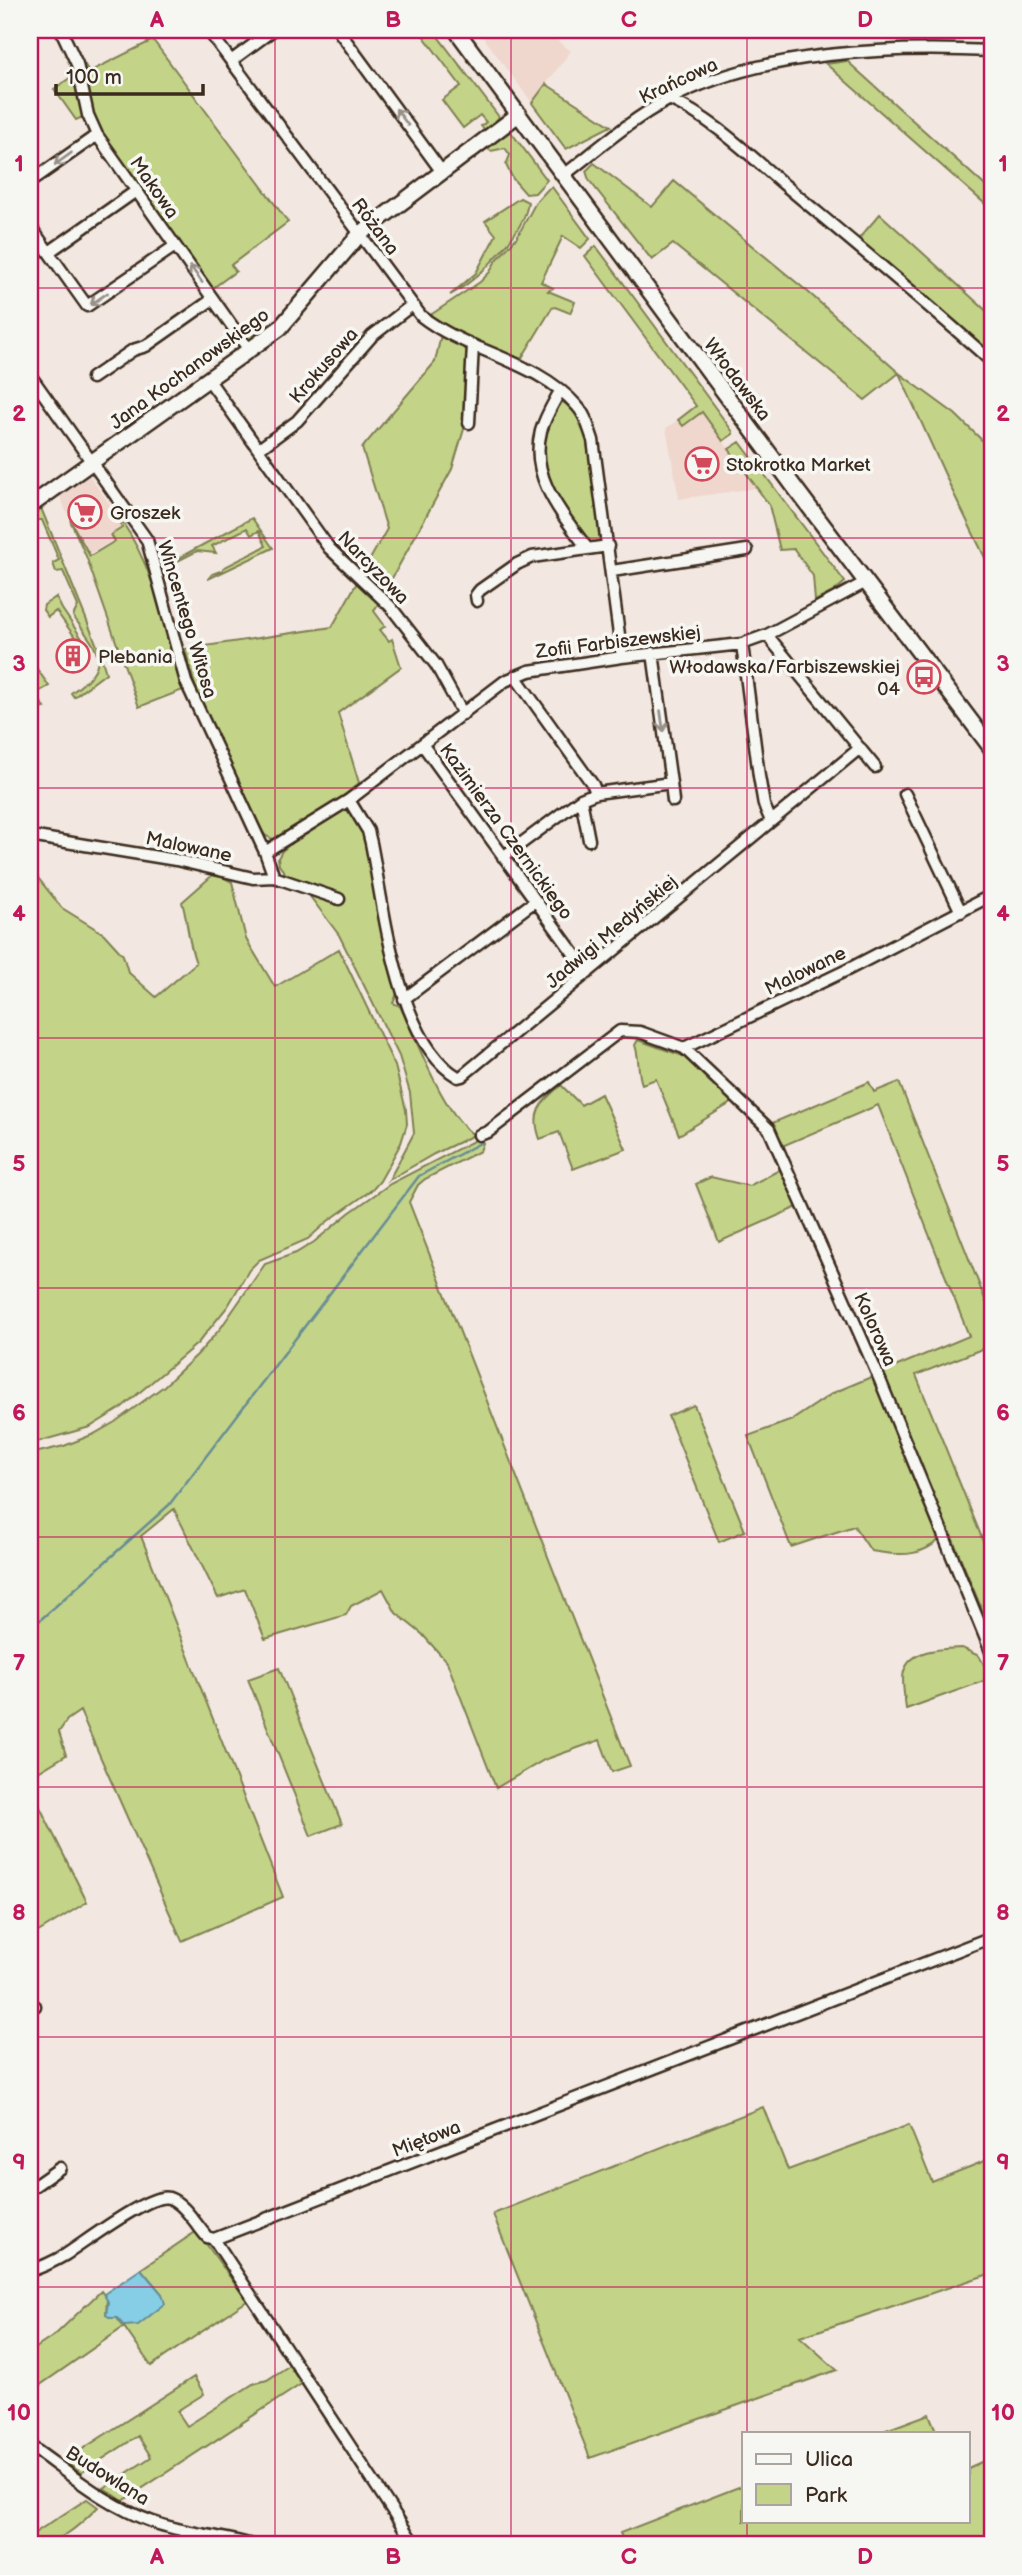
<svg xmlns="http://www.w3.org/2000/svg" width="1022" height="2575" font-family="'Balsamiq Sans',sans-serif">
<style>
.built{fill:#efd7cd}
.green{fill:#c3d488;stroke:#7f7f53;stroke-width:2}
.water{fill:#85cee5;stroke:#678c95;stroke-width:2}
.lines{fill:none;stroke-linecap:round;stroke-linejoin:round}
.stream{stroke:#678c95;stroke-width:2.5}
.street-casing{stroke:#3b2a1e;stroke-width:15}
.secondary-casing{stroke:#3b2a1e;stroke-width:19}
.street{stroke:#f6f6f2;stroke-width:10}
.secondary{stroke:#f6f6f2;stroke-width:14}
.oneway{stroke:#989088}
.grid{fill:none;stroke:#c2185b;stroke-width:2;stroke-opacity:0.55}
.labels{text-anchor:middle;stroke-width:7;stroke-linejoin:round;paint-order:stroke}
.street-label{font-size:19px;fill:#3b2a1e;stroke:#f6f6f2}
.poi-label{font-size:19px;fill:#3b2a1e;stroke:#f6f6f2;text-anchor:start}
.neatline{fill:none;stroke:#c2185b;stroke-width:2.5}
.grid-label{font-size:23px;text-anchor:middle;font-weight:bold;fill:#c2185b}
</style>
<rect width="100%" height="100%" fill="#f3e8e1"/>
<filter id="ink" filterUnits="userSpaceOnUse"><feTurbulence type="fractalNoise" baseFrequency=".0143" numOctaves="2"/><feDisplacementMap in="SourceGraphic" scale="14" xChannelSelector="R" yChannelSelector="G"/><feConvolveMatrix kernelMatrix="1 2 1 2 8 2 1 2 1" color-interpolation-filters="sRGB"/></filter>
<g filter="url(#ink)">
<path class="built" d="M478 30H544L571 51 532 103Z
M702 412 729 449 757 488 679 499 666 428 678 420 683 426Z
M88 474 129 531 86 556 59 495Z"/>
<path class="green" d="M419 30H433L499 117 495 122 497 125 486 132 481 126 486 122 480 115 463 128 442 100 461 86Z
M153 40 288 222 231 265 236 271 213 288 245 334 253 335 263 329V334L253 341H248L106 140 93 118 83 66 85 65 89 72Z
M65 45 73 62 85 116 76 120 54 89 74 75 63 46Z
M847 61 992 192V210L826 64Z
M546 84 611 126 566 149 532 103Z
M511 132 547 180 535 193 526 194 513 179 506 165 510 155 505 148 491 151 486 148 505 134Z
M594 163 652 207 674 181 808 292 899 373 955 414 992 450V572L952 490 899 373 865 400 673 244 652 260 589 180 586 171Z
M552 187 590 239 581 248 563 236 541 282 553 288 548 291 575 302 570 313 555 307 552 308 520 361 490 348 470 351 464 429 452 469 374 611 385 626 380 630 389 641 392 639 401 667 338 713 359 783 334 804 283 836 275 840 266 836 256 825 195 686 185 649 332 627 387 529 362 448 435 362 443 326 429 316 480 282 490 272 495 262 517 237 536 202 548 189Z
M520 198 528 202C525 233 477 281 450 295L476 273 496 235 485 221Z
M880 214 992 316V362L855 243Z
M596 246 733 432V434L723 441 702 412 683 426 678 420 696 406 585 256Z
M562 402C594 413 598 509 602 539L598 544H590C564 511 537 479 544 434 545 424 553 413 557 404Z
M740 442 845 582 833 592 815 601 813 576 794 549 780 550 769 505 729 449Z
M59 495 41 508 100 653 106 673 74 697 71 693C113 663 99 652 73 616L78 606 63 571 56 572 53 563 59 560 42 520H35L32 513Z
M252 518 273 548 208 579 212 574 223 570V568L266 546 259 531 251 535 247 528 212 546 216 553 197 551 174 563 173 561Z
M70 520 90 556 115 541 111 535 122 528 119 522 121 520C156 571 166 631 183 690L139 707 86 556Z
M56 597 62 609 89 649 88 655 56 611 48 617 43 610 44 605Z
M30 659 49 686 35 694 45 708 30 712Z
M345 809 351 812 365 836 397 994 393 1003 400 1006C417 1040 443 1114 474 1135L434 1154 389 1180 414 1133 410 1093 399 1056 339 935 299 882 285 873 279 865 278 858 282 851 288 846Z
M30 864 31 869 62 908 104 934 123 955 128 972 156 997 196 963C188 943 188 922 182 902L215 873 232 882 246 939 275 987 339 949 395 1066 406 1110 407 1124 401 1143 380 1181 373 1189 328 1221 308 1239 259 1260 249 1270 228 1306 198 1343 121 1408 90 1427 30 1444Z
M638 1040 686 1057 734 1101 679 1135 656 1079 642 1084C637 1071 640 1060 635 1045Z
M869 1082 874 1092 899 1082 992 1317V1345L916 1375 992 1563V1634L949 1530C926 1557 904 1557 871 1551L854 1526 791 1547 748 1436 792 1420 833 1393 969 1336 878 1105 780 1147 770 1124Z
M561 1085 581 1105 601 1094 626 1149 573 1169 559 1132 540 1139C530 1111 541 1103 561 1085Z
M475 1140 483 1143 480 1151 425 1179 418 1185 409 1202 630 1766 612 1772 600 1740 544 1760 496 1788 447 1662 422 1634 396 1613 383 1589 351 1606 346 1615 265 1639 245 1589 218 1598 174 1509 141 1536 283 1897 182 1941 80 1711 67 1720 59 1732 66 1755 30 1777V1454L64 1446 94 1434 115 1422 164 1386 198 1354 220 1329 265 1264 296 1253 314 1242 349 1213 390 1184Z
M787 1166 804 1204 719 1242 696 1184 711 1177 749 1186Z
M694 1405 745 1531 719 1542 668 1416Z
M962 1648 979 1656 992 1678 906 1709C905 1699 901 1681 904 1671 912 1648 943 1649 962 1648Z
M279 1668 342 1824 311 1836 248 1679Z
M30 1787 87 1902 30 1937Z
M763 2107 788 2170 909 2125 932 2182 992 2158V2273L800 2337 837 2370 590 2458 493 2214Z
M197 2231 247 2301 151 2366 124 2327 30 2392V2352L55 2335 101 2291 107 2299 106 2315 117 2318 122 2325 162 2294 141 2269Z
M290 2365 303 2383 123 2501 104 2488 151 2457 138 2436 81 2473 64 2461 194 2377 204 2394 177 2411 187 2426 253 2384 267 2380Z
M929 2414 937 2433H878Z
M988 2459 992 2472V2534L961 2545H625L620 2533 744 2485V2521H968V2468Z
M87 2499 98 2507C78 2527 59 2545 30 2545V2536Z"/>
<path class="water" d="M141 2269 162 2294 165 2304 138 2325 124 2326 117 2318H111L106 2315 108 2302 104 2294Z"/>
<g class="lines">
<path class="stream" d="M30 1629 169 1505 419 1176 482 1142"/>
<defs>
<path id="street" d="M61 30 77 64 88 115 97 135 249 350
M208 30 421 316C468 353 536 359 577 406 586 415 589 429 593 440L622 657
M338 30 442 172
M231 61 273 30
M669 99C716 120 754 160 793 192 860 248 927 303 992 362
M564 175C598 149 630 120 668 100 758 51 891 46 992 51
M30 182 97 135
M30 226 87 306 175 246
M49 252 136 191
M30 375 147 540 186 682 265 852 274 877
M92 378 133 350 146 346 213 299
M208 379 329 548 390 606 436 665 463 714
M560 391C553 404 545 417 541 431 529 477 562 514 587 548
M469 423 473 345
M259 449 297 421 372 336 412 305
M612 571 747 550
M477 601 476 595 480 590 517 564 532 557 608 546
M767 635 875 767
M742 644 759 776 764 805 771 821
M515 676 593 785 596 793
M422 744 588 973
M860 748 462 1076 458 1077C397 1042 384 907 371 843L368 831 349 800 505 681 529 671 622 657 742 644 767 635 866 582
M671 783 673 801
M905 794 961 912
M581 799 589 840
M30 836 176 860 253 878 274 877 339 899
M265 852 349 800
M503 857 581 799 596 793 671 783 653 653
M404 999 535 901
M684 1048 769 1129 880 1380 992 1654
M479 1135 488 1132 620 1031 640 1032 684 1048 847 970 992 895
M30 2007 35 2006
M30 2189 60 2168
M30 2271C42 2267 53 2262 65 2255 83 2244 150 2192 169 2198 184 2203 197 2226 207 2237L214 2239
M30 2446C69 2473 107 2506 153 2522 185 2534 220 2535 252 2545
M415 2545 214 2239 992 1937"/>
<path id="secondary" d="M456 30 795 488 992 749
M30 506 280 328 360 234 519 114"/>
</defs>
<use href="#street" class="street-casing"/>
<use href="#secondary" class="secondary-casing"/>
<use href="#street" class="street"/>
<use href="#secondary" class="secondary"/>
</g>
<defs><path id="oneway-shaft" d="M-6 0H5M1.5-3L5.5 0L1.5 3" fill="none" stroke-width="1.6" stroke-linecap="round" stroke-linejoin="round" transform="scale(1.75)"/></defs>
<g class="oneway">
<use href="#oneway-shaft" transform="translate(402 117) rotate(-126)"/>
<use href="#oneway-shaft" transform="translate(63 159) rotate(144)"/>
<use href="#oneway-shaft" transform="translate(196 274) rotate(-126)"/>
<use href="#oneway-shaft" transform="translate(99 299) rotate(145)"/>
<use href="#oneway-shaft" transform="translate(662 721) rotate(82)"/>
</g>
</g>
<path class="grid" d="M275 30V2545M511 30V2545M747 30V2433M30 288H992M30 538H992M30 788H992M30 1038H992M30 1288H992M30 1537H992M30 1787H992M30 2037H992M30 2287H992M747 2521V2545"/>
<defs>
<symbol id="supermarket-ring" viewBox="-11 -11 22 22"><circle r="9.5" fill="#f6f6f2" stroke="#d1495b" stroke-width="1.5"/><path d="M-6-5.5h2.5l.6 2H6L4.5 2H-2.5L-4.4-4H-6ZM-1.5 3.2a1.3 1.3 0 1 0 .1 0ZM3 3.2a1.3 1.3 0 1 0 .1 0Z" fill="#d1495b"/></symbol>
<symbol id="building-ring" viewBox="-11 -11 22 22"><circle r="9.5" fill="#f6f6f2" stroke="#d1495b" stroke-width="1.5"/><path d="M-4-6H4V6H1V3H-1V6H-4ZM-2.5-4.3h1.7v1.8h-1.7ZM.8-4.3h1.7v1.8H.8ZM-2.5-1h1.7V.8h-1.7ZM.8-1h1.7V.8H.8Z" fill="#d1495b"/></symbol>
<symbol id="bus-ring" viewBox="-11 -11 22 22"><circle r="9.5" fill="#f6f6f2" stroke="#d1495b" stroke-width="1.5"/><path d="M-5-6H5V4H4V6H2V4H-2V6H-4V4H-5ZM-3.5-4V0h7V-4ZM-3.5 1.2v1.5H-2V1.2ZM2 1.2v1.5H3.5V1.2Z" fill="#d1495b"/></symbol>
</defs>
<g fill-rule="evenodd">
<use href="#supermarket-ring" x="683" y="445" width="38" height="38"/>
<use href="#supermarket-ring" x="66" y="493" width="38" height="38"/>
<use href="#building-ring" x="54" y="637" width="38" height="38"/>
<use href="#bus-ring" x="905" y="658" width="38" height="38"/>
</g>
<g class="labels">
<g class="street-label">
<text transform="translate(678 80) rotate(-25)" y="7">Krańcowa</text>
<text transform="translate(155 187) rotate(55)" y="7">Makowa</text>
<text transform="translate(376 226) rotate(53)" y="7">Różana</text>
<text transform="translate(323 365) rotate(-49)" y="7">Krokusowa</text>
<text transform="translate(189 368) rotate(-36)" y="7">Jana Kochanowskiego</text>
<text transform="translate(738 379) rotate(53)" y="7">Włodawska</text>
<text transform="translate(374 567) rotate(46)" y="7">Narcyzowa</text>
<text transform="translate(188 619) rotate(73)" y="7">Wincentego Witosa</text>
<text transform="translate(618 641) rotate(-7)" y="7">Zofii Farbiszewskiej</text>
<text transform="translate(507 831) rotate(54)" y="7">Kazimierza Czernickiego</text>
<text transform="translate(189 846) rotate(12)" y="7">Malowane</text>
<text transform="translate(611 931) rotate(-40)" y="7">Jadwigi Medyńskiej</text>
<text transform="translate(805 970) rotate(-26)" y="7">Malowane</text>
<text transform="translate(876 1329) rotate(66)" y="7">Kolorowa</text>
<text transform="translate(426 2138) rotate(-21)" y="7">Miętowa</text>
<text transform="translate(108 2475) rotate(32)" y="7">Budowlana</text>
</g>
<g class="poi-label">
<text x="726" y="471">Stokrotka Market</text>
<text x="110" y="519">Groszek</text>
<text x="98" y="663">Plebania</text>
<text x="900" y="673" text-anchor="end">Włodawska/Farbiszewskiej<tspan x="900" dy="22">04</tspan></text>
</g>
</g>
<rect width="1022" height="2575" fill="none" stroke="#f6f6f2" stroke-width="77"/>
<rect x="742" y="2432" width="228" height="91" fill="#f6f6f2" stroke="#aba49d" stroke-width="2"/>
<rect x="756" y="2454" width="35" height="10" fill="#f6f6f2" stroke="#aba49d" stroke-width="2"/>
<text x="805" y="2466" font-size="21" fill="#3b2a1e">Ulica</text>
<rect x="756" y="2484" width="35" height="21" fill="#c3d488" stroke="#aba49d" stroke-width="2"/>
<text x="805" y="2502" font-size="21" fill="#3b2a1e">Park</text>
<path d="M56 84v10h147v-10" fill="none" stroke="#3b2a1e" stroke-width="3.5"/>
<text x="66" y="84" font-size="21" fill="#3b2a1e" stroke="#f6f6f2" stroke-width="5" paint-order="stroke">100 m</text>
<rect x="38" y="38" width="946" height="2498" class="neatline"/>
<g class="grid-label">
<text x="157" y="27">A</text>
<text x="393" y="27">B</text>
<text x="629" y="27">C</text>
<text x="865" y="27">D</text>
<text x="19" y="171">1</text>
<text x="1003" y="171">1</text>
<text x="19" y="421">2</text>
<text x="1003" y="421">2</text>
<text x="19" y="671">3</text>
<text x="1003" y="671">3</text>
<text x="19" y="921">4</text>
<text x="1003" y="921">4</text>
<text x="19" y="1171">5</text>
<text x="1003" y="1171">5</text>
<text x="19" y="1420">6</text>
<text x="1003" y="1420">6</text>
<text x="19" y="1670">7</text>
<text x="1003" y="1670">7</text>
<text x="19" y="1920">8</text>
<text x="1003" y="1920">8</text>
<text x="19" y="2170">9</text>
<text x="1003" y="2170">9</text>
<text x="19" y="2420">10</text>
<text x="1003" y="2420">10</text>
<text x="157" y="2564">A</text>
<text x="393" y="2564">B</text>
<text x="629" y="2564">C</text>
<text x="865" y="2564">D</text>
</g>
</svg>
